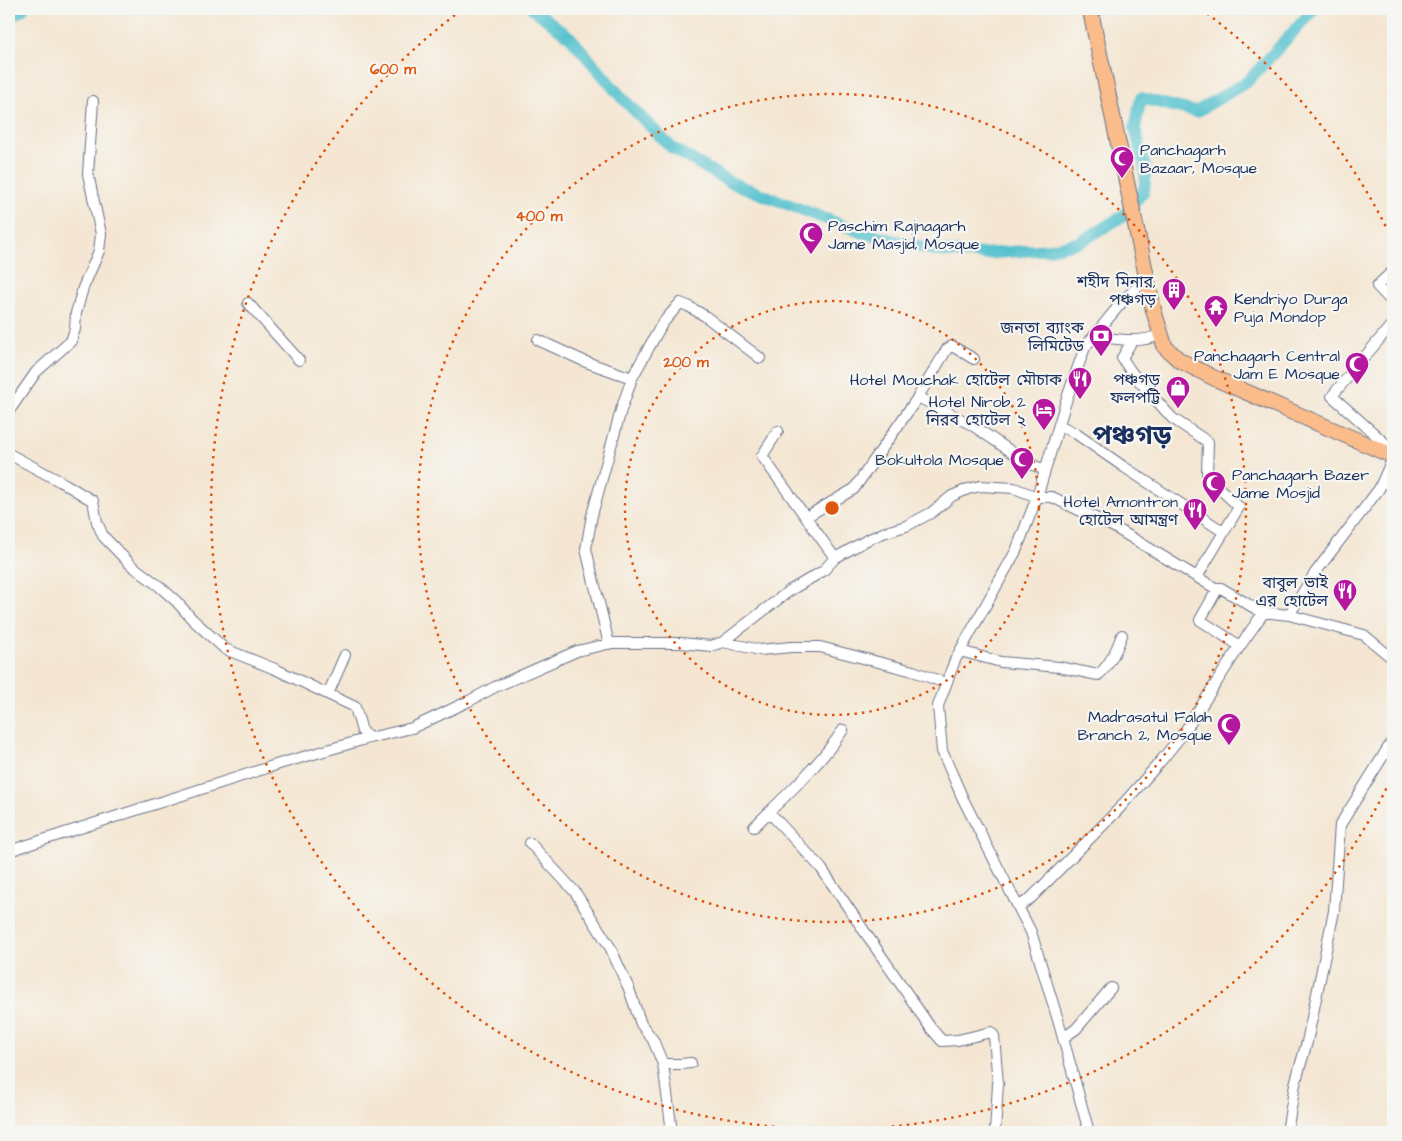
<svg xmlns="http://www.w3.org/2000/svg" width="1402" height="1141" font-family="'Architects Daughter','Noto Sans Bengali',sans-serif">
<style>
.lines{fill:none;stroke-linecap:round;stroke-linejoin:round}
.river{stroke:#55c1ce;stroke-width:12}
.minor-casing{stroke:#676f87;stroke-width:12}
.highway-casing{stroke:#676f87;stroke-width:17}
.minor{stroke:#fff;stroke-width:10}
.highway{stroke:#fabc8b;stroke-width:15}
.ring{fill:none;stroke:#de5710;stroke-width:2.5;stroke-dasharray:2.5 5}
.labels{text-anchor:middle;stroke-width:4.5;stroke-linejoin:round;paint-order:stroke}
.poi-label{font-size:16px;fill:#1b2f5e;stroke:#f6f6f2;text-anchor:end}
.town-label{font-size:26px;font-weight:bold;fill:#1b2f5e;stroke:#f6f6f2}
.centre{fill:#de5710;stroke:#f6f6f2;stroke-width:2.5}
.ring-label{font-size:15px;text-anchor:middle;font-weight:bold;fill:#de5710;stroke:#f6f6f2;stroke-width:4.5;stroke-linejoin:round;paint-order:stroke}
</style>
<rect width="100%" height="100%" fill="#f6f6f2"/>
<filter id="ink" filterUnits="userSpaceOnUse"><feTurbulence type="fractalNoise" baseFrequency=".02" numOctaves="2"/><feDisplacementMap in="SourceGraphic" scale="10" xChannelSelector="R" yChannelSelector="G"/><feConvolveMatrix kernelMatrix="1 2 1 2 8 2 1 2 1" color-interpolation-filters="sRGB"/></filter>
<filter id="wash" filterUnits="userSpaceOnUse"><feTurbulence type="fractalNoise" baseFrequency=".0096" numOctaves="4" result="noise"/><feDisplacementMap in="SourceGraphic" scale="20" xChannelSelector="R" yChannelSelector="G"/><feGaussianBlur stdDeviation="1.12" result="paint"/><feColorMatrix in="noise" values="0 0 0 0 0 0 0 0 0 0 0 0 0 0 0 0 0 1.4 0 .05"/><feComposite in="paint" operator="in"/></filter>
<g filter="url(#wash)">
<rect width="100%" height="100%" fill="#f4e6d2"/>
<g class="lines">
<path class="river" d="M533 9 570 37 622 98 672 148 730 182 860 232 937 251 983 254 1050 249 1080 242 1123 216 1144 191 1146 171 1135 128 1141 98 1196 112 1248 81 1314 9
M9 18 23 9"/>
</g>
</g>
<g filter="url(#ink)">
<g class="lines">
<defs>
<path id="minor" d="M1091 12 1101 9
M1393 271 1377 286 1393 303
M248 303 299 360
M1094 336C1111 316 1125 295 1147 280
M538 340 586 362 632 378
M1132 341 1122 358 1132 373 1172 418 1208 442 1207 473 1218 487 1239 507 1224 532
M918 397 947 349 952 346 974 359
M9 411 36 372 71 341 75 329 76 313 83 288 99 251 101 234 88 174 93 101
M1059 425 1075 433 1124 467 1224 532 1197 577
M778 431 762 456 835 558 867 540 883 533 906 526 931 513 952 496 968 489 980 486 1014 488 1037 497H1052L1114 527 1215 588H1221L1261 612 1289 615 1315 573 1379 489 1392 460 1387 445 1332 396 1393 323
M9 454 65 484 93 501 97 522 103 536 131 565 159 586 176 601 192 619 225 649 275 669 355 707 362 731 369 738 412 728 469 701 495 687 577 651 612 643H681L711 646 723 642 789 591 823 571 835 558
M806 517 854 489 918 397 972 425 1028 463 1045 470
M1218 588 1200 620 1240 646 1264 612
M1289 615 1364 635 1393 659
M723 642 760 650 791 647H820L913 671 945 683
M609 644 586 549 592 515 621 410 632 378 662 324 680 303 688 306 705 316 760 358
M960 651 1001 662 1059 667 1098 675C1109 666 1117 649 1122 635
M328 694 345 655
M769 812C796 786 822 761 843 730
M754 827 769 812 821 868 930 1027 942 1041 958 1040 991 1032 994 1036 998 1084 995 1132
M530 843 575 892 610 947 629 989 641 1024 653 1040 663 1064
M9 851 279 764 369 738
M1018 907 1031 898 1116 812 1160 762 1185 731 1240 646
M1063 1038 1076 1029 1111 988
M672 1132 663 1064H681L691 1063
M1089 1132 1058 1020 1031 932 963 799 942 751 938 706 955 660 1016 551 1037 497 1067 398 1085 347 1094 336C1117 339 1138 344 1160 335
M1287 1132 1295 1084 1307 1042 1334 911 1340 825 1393 740"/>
<path id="highway" d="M1090 9 1154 312 1165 347 1179 360 1214 378 1393 456"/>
</defs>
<use href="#minor" class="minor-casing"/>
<use href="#highway" class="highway-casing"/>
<use href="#minor" class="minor"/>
<use href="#highway" class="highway"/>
</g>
</g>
<g class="ring">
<circle cx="832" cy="508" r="207"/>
<circle cx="832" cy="508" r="414"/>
<path d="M1393 775A621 621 0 1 1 463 9M1201 9A621 621 0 0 1 1393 241"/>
</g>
<defs>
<symbol id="mosque-pin" viewBox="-11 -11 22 30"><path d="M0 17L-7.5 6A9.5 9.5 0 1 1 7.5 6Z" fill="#b5179e" stroke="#f6f6f2"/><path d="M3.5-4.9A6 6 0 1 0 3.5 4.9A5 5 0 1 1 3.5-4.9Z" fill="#fff"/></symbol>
<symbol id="building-pin" viewBox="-11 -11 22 30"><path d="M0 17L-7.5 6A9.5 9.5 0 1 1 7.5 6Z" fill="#b5179e" stroke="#f6f6f2"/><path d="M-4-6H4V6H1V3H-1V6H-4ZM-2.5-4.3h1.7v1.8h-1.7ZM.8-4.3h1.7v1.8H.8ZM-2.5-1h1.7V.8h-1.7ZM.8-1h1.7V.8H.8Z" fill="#fff"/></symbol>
<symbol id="temple-pin" viewBox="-11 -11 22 30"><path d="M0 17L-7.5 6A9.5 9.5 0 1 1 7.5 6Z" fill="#b5179e" stroke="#f6f6f2"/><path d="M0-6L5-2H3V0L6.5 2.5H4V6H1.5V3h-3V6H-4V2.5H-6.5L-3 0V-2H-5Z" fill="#fff"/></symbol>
<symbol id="bank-pin" viewBox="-11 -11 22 30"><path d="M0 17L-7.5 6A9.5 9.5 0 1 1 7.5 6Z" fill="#b5179e" stroke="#f6f6f2"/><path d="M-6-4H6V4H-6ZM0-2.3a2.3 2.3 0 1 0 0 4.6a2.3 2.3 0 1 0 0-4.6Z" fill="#fff"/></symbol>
<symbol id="restaurant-pin" viewBox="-11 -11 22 30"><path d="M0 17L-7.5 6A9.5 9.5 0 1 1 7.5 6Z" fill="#b5179e" stroke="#f6f6f2"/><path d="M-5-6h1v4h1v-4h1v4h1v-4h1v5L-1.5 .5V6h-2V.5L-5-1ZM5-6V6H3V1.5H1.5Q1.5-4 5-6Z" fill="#fff"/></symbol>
<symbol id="shop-pin" viewBox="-11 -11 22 30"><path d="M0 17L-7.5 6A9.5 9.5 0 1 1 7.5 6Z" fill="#b5179e" stroke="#f6f6f2"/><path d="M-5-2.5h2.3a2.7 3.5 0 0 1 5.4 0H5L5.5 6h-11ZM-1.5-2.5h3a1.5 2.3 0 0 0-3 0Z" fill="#fff"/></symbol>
<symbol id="hotel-pin" viewBox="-11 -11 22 30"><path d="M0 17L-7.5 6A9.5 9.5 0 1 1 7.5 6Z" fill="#b5179e" stroke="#f6f6f2"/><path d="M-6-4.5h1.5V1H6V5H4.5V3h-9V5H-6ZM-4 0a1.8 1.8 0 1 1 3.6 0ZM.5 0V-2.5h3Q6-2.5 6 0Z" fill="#fff"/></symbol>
</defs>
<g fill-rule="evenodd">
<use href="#mosque-pin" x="1108" y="144" width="28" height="38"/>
<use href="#mosque-pin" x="797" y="220" width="28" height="38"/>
<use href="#building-pin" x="1160" y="276" width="28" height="38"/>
<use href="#temple-pin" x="1202" y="293" width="28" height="38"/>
<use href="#bank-pin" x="1087" y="322" width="28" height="38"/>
<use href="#mosque-pin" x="1343" y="350" width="28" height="38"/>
<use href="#restaurant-pin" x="1066" y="365" width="28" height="38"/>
<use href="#shop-pin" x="1164" y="374" width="28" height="38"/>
<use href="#hotel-pin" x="1030" y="396" width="28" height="38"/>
<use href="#mosque-pin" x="1008" y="445" width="28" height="38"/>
<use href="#mosque-pin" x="1200" y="469" width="28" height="38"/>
<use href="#restaurant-pin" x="1181" y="496" width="28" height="38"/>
<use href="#restaurant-pin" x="1331" y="577" width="28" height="38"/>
<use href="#mosque-pin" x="1215" y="711" width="28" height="38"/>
</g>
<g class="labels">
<g class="poi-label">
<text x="1140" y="155" text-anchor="start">Panchagarh<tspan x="1140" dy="18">Bazaar, Mosque</tspan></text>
<text x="828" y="231" text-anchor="start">Paschim Rajnagarh<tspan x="828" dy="18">Jame Masjid, Mosque</tspan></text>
<text x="1156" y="287">শহীদ মিনার,<tspan x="1156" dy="18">পঞ্চগড়</tspan></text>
<text x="1234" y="304" text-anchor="start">Kendriyo Durga<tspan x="1234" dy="18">Puja Mondop</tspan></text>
<text x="1084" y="333">জনতা ব্যাংক<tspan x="1084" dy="18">লিমিটেড</tspan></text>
<text x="1340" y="361">Panchagarh Central<tspan x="1340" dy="18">Jam E Mosque</tspan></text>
<text x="1062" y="385">Hotel Mouchak হোটেল মৌচাক</text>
<text x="1160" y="385">পঞ্চগড়<tspan x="1160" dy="18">ফলপট্টি</tspan></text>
<text x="1026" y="407">Hotel Nirob 2<tspan x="1026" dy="18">নিরব হোটেল ২</tspan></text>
<text x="1004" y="465">Bokultola Mosque</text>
<text x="1232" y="480" text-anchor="start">Panchagarh Bazer<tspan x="1232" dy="18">Jame Mosjid</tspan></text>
<text x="1178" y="507">Hotel Amontron<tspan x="1178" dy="18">হোটেল আমন্ত্রণ</tspan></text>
<text x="1328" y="588">বাবুল ভাই<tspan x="1328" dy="18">এর হোটেল</tspan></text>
<text x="1212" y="722">Madrasatul Falah<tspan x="1212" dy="18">Branch 2, Mosque</tspan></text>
</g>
<g class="town-label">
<text x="1132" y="444">পঞ্চগড়</text>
</g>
</g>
<circle cx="832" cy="508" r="8" class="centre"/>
<g class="ring-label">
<text x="393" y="74">600 m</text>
<text x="539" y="221">400 m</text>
<text x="686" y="367">200 m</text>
</g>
<rect width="1402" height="1141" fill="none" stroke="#f6f6f2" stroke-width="30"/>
</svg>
